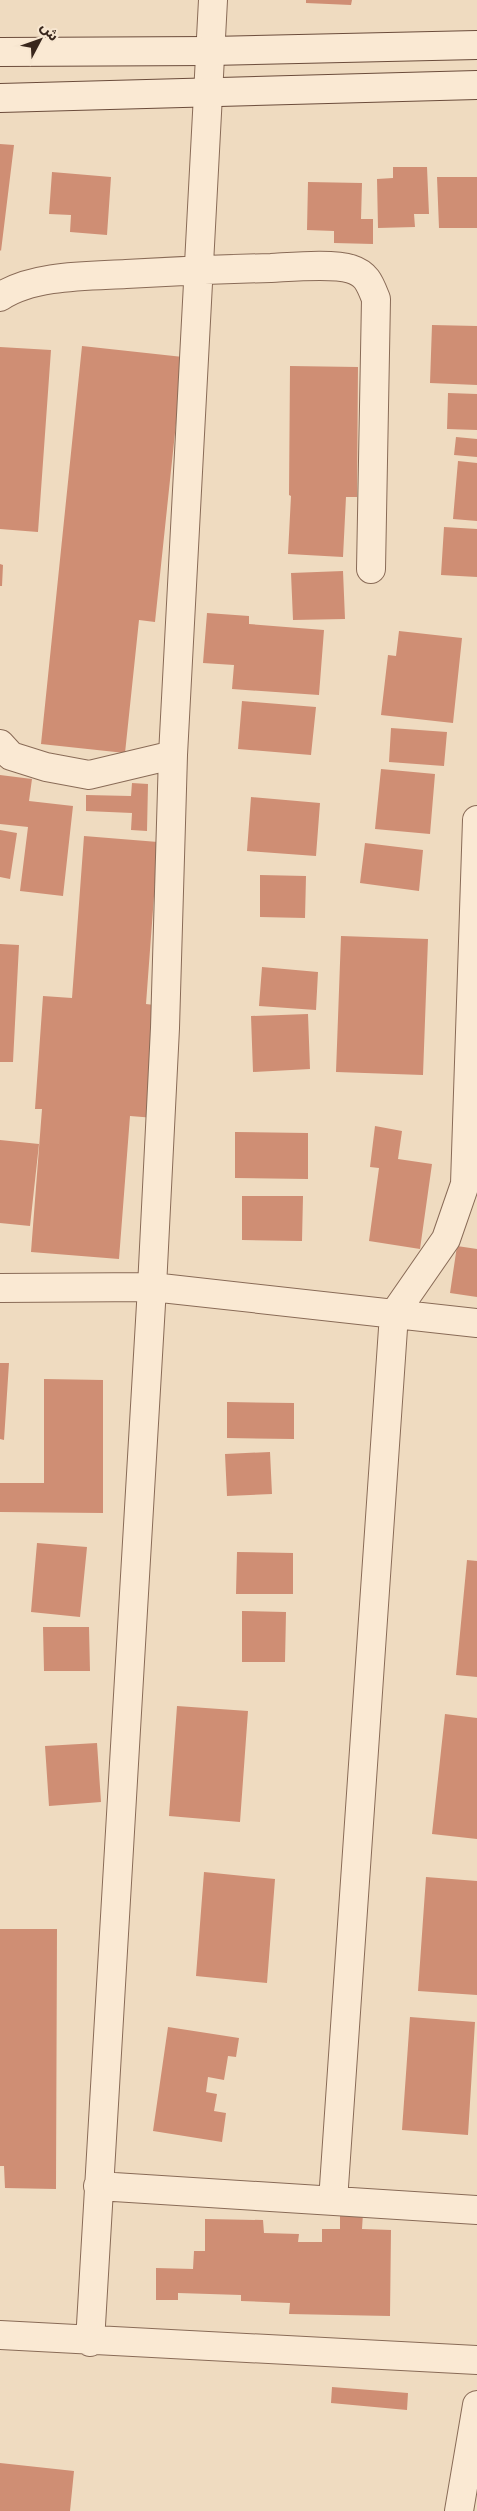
<svg xmlns="http://www.w3.org/2000/svg" width="477" height="2511" font-family="'Noto Serif','Noto Sans Arabic',serif">
<style>
.building{fill:#cf8e74}
.lines{fill:none;stroke-linecap:round;stroke-linejoin:round}
.street-casing{stroke:#896b57;stroke-width:30}
.secondary-casing{stroke:#6b4c3b;stroke-width:30}
.street{stroke:#fae9d3;stroke-width:28}
.secondary{stroke:#fae9d3;stroke-width:28}
</style>
<rect width="100%" height="100%" fill="#efdbc0"/>
<path class="building" d="M306 0H352L351 5 306 3Z
M0 144 14 145 1 251 0 250Z
M393 167H427L429 214H414L415 227 378 228 377 179 393 178Z
M52 172 111 177 107 235 70 232 71 215 49 214Z
M437 177H477V228H439Z
M308 182 362 183 361 219H373V244L334 243V231L307 230Z
M432 325 477 326V385L430 383Z
M82 346 183 357 155 622 139 620 125 753 41 744Z
M0 347 51 350 38 532 0 529Z
M290 366 358 367 357 497H346L343 557 288 554 291 496 289 495Z
M448 393 477 394V430L447 429Z
M456 437 477 439V457L454 455Z
M458 461 477 463V521L453 519Z
M444 527 477 529V577L441 575Z
M0 564 3 565 2 586H0Z
M343 571 345 619 293 620 291 573Z
M207 613 249 616V624L324 630 319 695 232 689 234 665 203 663Z
M399 631 462 638 453 723 381 715 388 655 396 656Z
M242 701 316 707 311 755 238 749Z
M391 728 447 732 444 766 389 762Z
M381 769 435 774 430 834 375 829Z
M0 775 32 779 29 801 73 806 63 896 20 891 28 827 0 824Z
M132 783 148 784 147 831 131 830 132 813 86 811V795L131 796Z
M251 797 320 803 316 856 247 851Z
M0 830 17 833 10 879 0 877Z
M84 836 158 842 146 1004 163 1006 155 1118 130 1116 119 1259 31 1252 42 1109H35L43 996 72 998Z
M365 843 423 850 419 891 360 883Z
M260 875 306 876 305 918 260 917Z
M341 936 428 939 423 1075 336 1072Z
M0 944 19 945 13 1062H0Z
M262 967 318 972 316 1010 259 1006Z
M308 1014 310 1069 253 1072 251 1016Z
M375 1126 402 1131 398 1159 432 1164 420 1249 369 1241 379 1168 370 1167Z
M235 1132 308 1133V1179L235 1178Z
M0 1140 39 1144 30 1226 0 1223Z
M242 1196H303L302 1241 242 1240Z
M457 1246 477 1249V1297L450 1293Z
M0 1363H9L4 1440 0 1439Z
M44 1379 103 1380V1513L0 1512V1483H44Z
M227 1402 294 1403V1439L227 1438Z
M270 1452 272 1494 227 1496 225 1454Z
M37 1543 87 1547 80 1617 31 1612Z
M237 1552 293 1553V1594H236Z
M467 1560 477 1561V1677L456 1675Z
M242 1611 286 1612 285 1662H242Z
M43 1627H89L90 1671H44Z
M177 1706 248 1711 240 1822 169 1816Z
M445 1714 477 1718V1839L432 1834Z
M97 1743 101 1802 49 1806 45 1746Z
M204 1872 275 1879 267 1983 196 1976Z
M426 1877 477 1881V1995L418 1991Z
M0 1929H57L56 2189 5 2188 4 2166H0Z
M410 2017 475 2022 468 2135 402 2130Z
M168 2027 239 2038 236 2057 228 2056 224 2080 208 2077 206 2092 217 2094 214 2111 226 2113 222 2142 153 2131Z
M340 2213H363L362 2229 391 2230 390 2316 289 2314 290 2303 241 2301V2295L178 2293V2300H156V2268L193 2269 194 2251H205V2219L263 2220 264 2233 299 2234 298 2242H322V2229H340Z
M332 2387 408 2393 407 2410 331 2403Z
M0 2463 74 2471 70 2511H0Z"/>
<g class="lines">
<defs>
<path id="street" d="M0 297C32 275 88 276 126 274 174 271 223 269 271 268 291 267 333 263 351 269 367 274 370 284 376 299L371 569
M0 744 11 756 46 767 89 775 173 755
M0 1288 152 1287 477 1323
M98 2186 477 2210
M333 2201 394 1314 446 1239 465 1184 477 820
M0 2335 477 2360
M90 2342 152 1287 165 1028 173 755 213 0
M459 2511 477 2405"/>
<path id="secondary" d="M0 52 211 51 477 45
M0 98 477 85"/>
</defs>
<use href="#street" class="street-casing"/>
<use href="#secondary" class="secondary-casing"/>
<use href="#street" class="street"/>
<use href="#secondary" class="secondary"/>
</g>
<g transform="translate(40 40) rotate(49)" stroke="#f7e6d0" stroke-width="4" paint-order="stroke">
<path d="M0-4L9 19L0 12L-9 19Z" fill="#38261c"/>
<text y="-8" font-size="14" font-weight="bold" text-anchor="middle" fill="#38261c">ش</text>
</g>
</svg>
